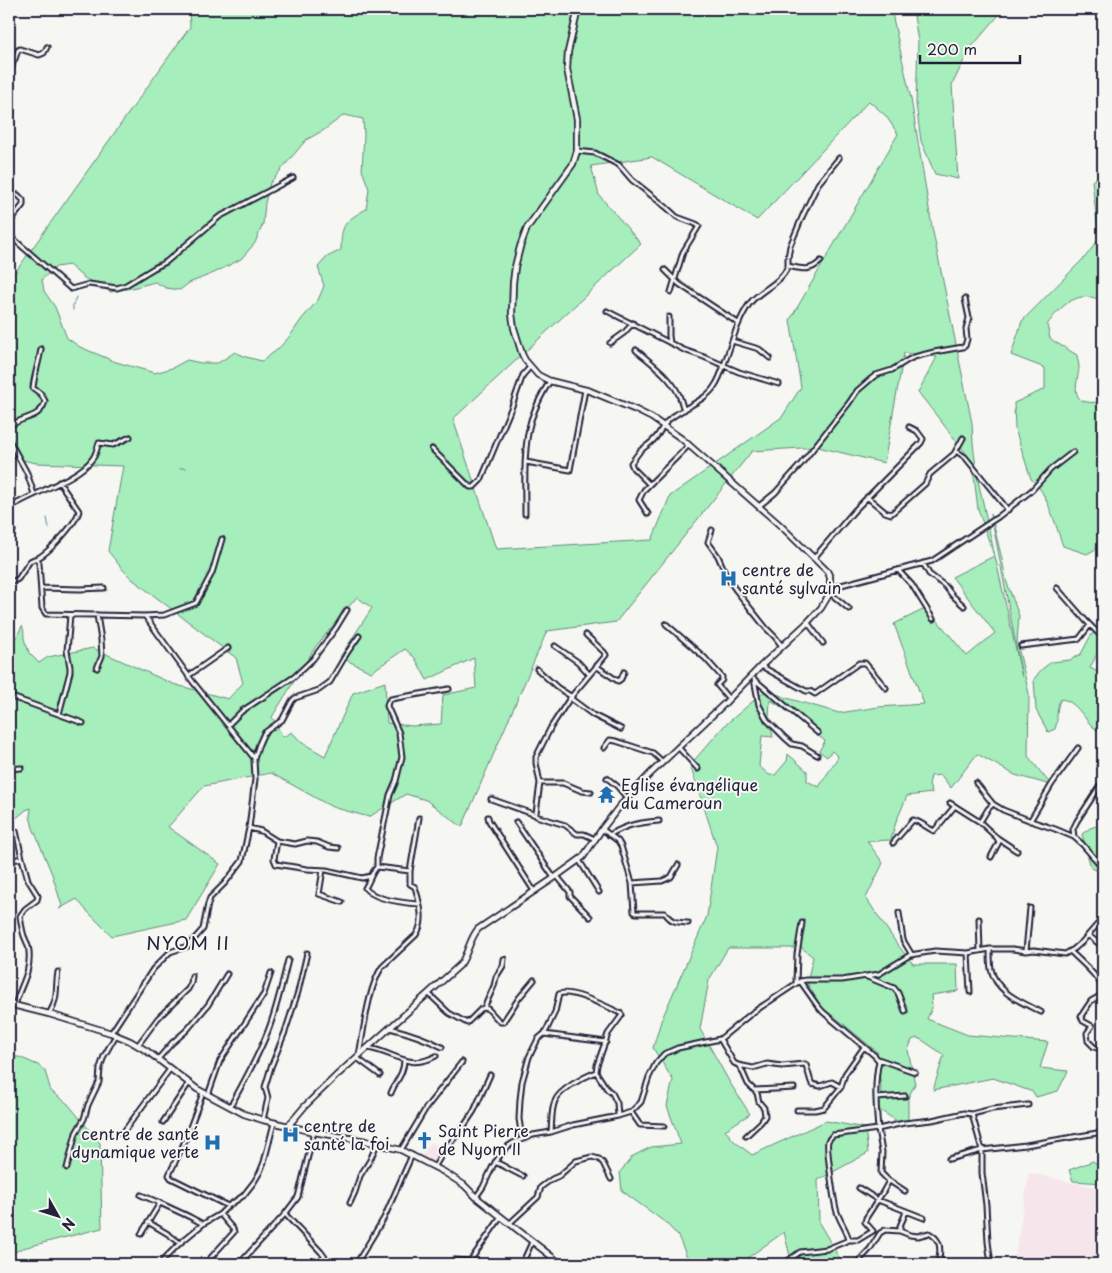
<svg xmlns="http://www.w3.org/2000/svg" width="1112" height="1273" font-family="'Playpen Sans',sans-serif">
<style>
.built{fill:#f6e5ea}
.green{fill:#a6eebb;stroke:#64887b;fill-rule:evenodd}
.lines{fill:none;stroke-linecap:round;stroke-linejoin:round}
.stream{stroke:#598a99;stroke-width:1}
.street-casing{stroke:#22223b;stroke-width:7}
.secondary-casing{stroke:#22223b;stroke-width:8}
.street{stroke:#f6f6f2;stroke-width:3}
.secondary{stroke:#f6f6f2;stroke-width:4.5}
.labels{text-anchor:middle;stroke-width:4;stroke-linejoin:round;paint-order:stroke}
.poi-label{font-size:16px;fill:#22223b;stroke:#f6f6f2;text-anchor:start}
.quarter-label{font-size:19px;letter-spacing:1px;fill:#22223b;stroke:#f6f6f2}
</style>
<rect width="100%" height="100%" fill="#f6f6f2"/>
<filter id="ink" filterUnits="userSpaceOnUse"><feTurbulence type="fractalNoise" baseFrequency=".02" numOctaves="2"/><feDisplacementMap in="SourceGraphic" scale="10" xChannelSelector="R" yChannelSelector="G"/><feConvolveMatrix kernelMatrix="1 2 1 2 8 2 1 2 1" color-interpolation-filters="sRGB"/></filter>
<g filter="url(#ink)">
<path class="built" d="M431 1142 443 1149 434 1165 421 1158Z
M1029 1173 1103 1189V1264H1014Z"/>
<path class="green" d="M189 9H891L911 99 932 227 972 423 973 443 977 476 1022 677 991 514 1002 559 1006 580 1019 616 1017 642 1029 694 1028 756 1051 785 1015 775 977 754 951 788 941 775 931 776 929 785 932 793 907 796 896 822 891 840 867 841 883 863 866 898 897 944 913 964H957L958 991 931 995 932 1008 927 1019 968 1035 1048 1042 1040 1068 1068 1071 1058 1091 1036 1097 1033 1092 993 1078 933 1090 944 1055 922 1040 917 1038 912 1040 908 1050 915 1084 908 1098V1120L900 1123 878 1109 881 1090 877 1052 835 1017 826 1015 807 983 813 957 802 948H728L709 980 700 1029 730 1083 750 1114 725 1130 734 1141 752 1155 826 1121 865 1128 868 1153 818 1180 819 1223 843 1264H792L784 1232 739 1264H690L678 1236 666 1223 622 1191 620 1172 633 1156 651 1147 681 1144 667 1106 673 1080 653 1048 661 1021 707 916 717 847 690 765 724 726 766 690 787 698 839 713 879 707 924 704 894 624 927 608 967 656 995 633 952 577 994 556 978 509 973 469 965 452 918 392 937 357 904 353 884 463 818 447 752 451 616 622 547 631 462 827 426 800 406 794 369 817 332 807 271 773 204 786 168 827 220 864 186 920 112 936 85 909 77 899 59 909 62 906 52 874 33 828 30 816 31 808 26 810 9 824V642H12L16 638 22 626C25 631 23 636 25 642 27 646 28 649 29 653L39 663 48 657 93 648 173 684 228 699 243 683 236 658 132 579 124 571 108 551 123 466 36 463 9 457V281L190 27ZM869 101 886 116 898 134 790 320 801 387 782 417 670 496 652 540 496 549 453 419 641 244 599 195 591 166 652 157 757 220ZM344 115 363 119 364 135 362 170 369 189 366 209C344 222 341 224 341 250L327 257 318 267 324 286 318 300 301 320 290 336 277 350 262 361 246 357 235 352 218 363H201L187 360 172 368 155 373 116 362 80 347 67 338 55 307 44 291 42 279 56 267 69 265 84 278 111 292 132 288 155 282 166 288 180 290 189 283 214 273 241 259 255 243 263 224 265 203 270 183 306 140 324 130ZM357 597 372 608 340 657 371 672 405 649 415 658 427 680 474 658 476 688 443 695 441 724 412 726 387 723 385 682 353 693 325 756 301 742 292 732 283 737 272 717 316 646ZM770 700 780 706 825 741 819 751 827 757 832 751 838 757 819 787 807 781V771L788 754 787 761 775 775H769L759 766 762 736 773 737 769 718Z
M913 9H1004L969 50 952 85 958 179 935 174 921 141 916 104 918 42Z
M1103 173V302C1080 287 1060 306 1047 325L1050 338 1055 342 1077 355C1077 359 1079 363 1079 367 1079 378 1069 399 1087 402 1092 403 1098 402 1103 402V545L1087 554 1063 546C1056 527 1047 491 1031 479L1015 429 1014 403 1045 389V368L1011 355 1022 321 1086 256 1099 239 1092 181Z
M1103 620V644L1096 656 1090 668 1102 674 1103 677V733C1099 731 1095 729 1092 726 1082 716 1076 701 1061 699 1055 708 1059 719 1055 729L1048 732 1036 710 1034 679 1041 670 1051 662 1070 660 1081 654 1090 637Z
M1103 824V873L1091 868 1082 834 1090 828Z
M9 1057H19L38 1065 45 1071 51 1091 68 1104 100 1143 102 1228 23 1248 9 1255Z
M1093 1161 1103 1168V1183L1073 1181 1069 1170Z"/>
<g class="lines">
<path class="stream" d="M73 310V305L76 297
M180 468H186
M47 518 49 528"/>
<defs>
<path id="street" d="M9 59 12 60 15 59 18 50 20 49 39 55 44 53 47 47
M9 78 14 59
M577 151 595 153 619 165 632 180 666 207 677 217 696 224 699 226 683 252 671 292
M9 223 23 205V200L18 195
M9 235 71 289 89 284 117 288 126 285 154 268 166 262 219 217 293 178
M788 266V258L790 246 803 215 818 184 839 158
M665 270 679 284 738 323
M607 311 684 350 704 357 739 372 779 384
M669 317V336L670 343
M732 341 759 349 770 358
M610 343 624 333 633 323
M636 350C651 363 670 376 679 395 681 400 682 405 684 410
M9 427C20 416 41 420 45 401L41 394 33 388C34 375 39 363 41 349
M9 440 27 473 34 494
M432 449 470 487H474L481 480 512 406 523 375 530 367
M956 451 965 457 1008 510
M526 462 570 470 585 390
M649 484 633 468 631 463C634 459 637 455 640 451 646 446 653 442 657 436 662 429 664 423 671 418 683 408 706 400 714 387 720 379 723 368 726 359 733 339 738 320 750 303 761 289 781 284 788 266 802 269 810 272 821 261
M867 497 885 512 891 514 925 484 930 474 954 454 963 438
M9 505H14C34 493 81 477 93 458 96 454 97 448 99 443L113 445 130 437
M759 506 775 493 801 464 849 403 857 391 872 378 876 375 892 370 908 360 914 357 934 352 963 347 965 346 967 339 966 329 969 318 965 299
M525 514C525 485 523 447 531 420 536 406 542 393 550 381
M648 514 639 500 644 490 689 445
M9 519 13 531 9 535
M712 530 708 542 718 556 728 579 735 589 766 628 775 637 782 646
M814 558 854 511 921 443 923 439 917 431 909 427
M37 559 39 563 42 608 46 614 145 616 164 615 196 603 212 573 222 539
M923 563 929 574 945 586 953 596 964 606
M898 570 912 585 933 619
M9 580 14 581 18 579 30 561C31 560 37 558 38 558 49 552 76 524 79 511L59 482
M41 588 80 589 104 588
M830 588 932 561 998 517 1032 490 1051 469 1073 452
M1057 588 1086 621 1103 638
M830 593 849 609
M145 616 193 682 254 758
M808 623 823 643
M666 624 705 658 722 677V680L717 685 729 699
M586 635 604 652 606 655 570 698 551 727 536 757V763L540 783 536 813V816L565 825 577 834H584L595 839
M555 646 578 662 589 674
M1021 646 1079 639 1090 625
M596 666 618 681 621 679 624 672
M761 666 806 691H810L815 694 859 663H865L886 688
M97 668 102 656 101 640 97 615
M537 669 558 688 572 697
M188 676 228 648
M754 679 759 705 767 720 785 738 792 744 802 746 817 755
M755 680 818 733
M9 696 83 723
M570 698 593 715 621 729
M59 714 70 672V667L67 651 70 615
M228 725 242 711 294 677 313 659 336 628 347 610
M678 747 698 769
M604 748 610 740 616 741 653 753 663 762
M9 769 21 768
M607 778 617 786 627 798
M1103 781 1077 821 1073 829 1074 837 1082 844 1103 868
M540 783H563L582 791 591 792
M976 783 993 804 1003 810 1034 822 1055 829 1074 837
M491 799 536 815
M950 803 980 822 996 837 1017 851
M488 817 489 821 534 891
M1030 821 1052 784 1078 748
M516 822 554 878
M980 822 988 809 993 804
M249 828 261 831 277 841 295 844 307 841 317 842 329 847 338 848
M602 829 618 841 621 846 632 883 634 912 636 913H665C672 923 677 922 688 923
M16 831 22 858
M609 835C629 824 637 823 659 821
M277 841 274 859 276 864 307 869 326 870 362 878 371 876
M893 843 913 820C921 822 927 828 934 831L955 806
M991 857 999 842 997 838
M579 860 599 892
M9 861 22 858 28 880 38 896 37 900 25 909 20 916C21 923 22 930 24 936 26 941 29 946 29 952 31 973 20 986 15 1005
M377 867 410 871
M323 870 319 894 342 902
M557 876 570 892V896L590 917
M632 883 662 881 671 877 678 865
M419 904C405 903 374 900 365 888 370 881 371 873 377 867V858L390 795 396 781 402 757 399 733 387 706 388 702 391 699 449 689
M899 913 903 940 912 955
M979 919 980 951
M1088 935 1103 947
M990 949C990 956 990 963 991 969 996 993 1022 1002 1041 1012
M1026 951 1030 908
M1070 951C1080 961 1100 977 1103 990
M968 953 970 992
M865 976 894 988 898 993 905 1011
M800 981 817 1005 823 1012 875 1056 879 1061C874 1083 876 1106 878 1129L904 1123 932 1120 964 1113 972 1114 982 1150V1173L986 1205 988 1242 991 1264
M796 983 797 954 802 923
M1103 991 1098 997 1091 1001 1081 1016 1083 1021 1092 1026 1087 1033 1088 1041 1094 1047 1103 1050
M429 994 449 1013 467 1023 481 1009 484 1008 494 986 496 977 503 966 504 959
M484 1008 488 1009 500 1022H503L519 998 534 980
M49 1014C59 998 55 989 58 972
M390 1028C409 1033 425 1038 442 1047
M111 1033 153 969 170 952 188 946 203 929 208 904 210 898 225 883 242 861 249 828 255 779 254 759 259 744 264 733 282 720 292 701 295 698 319 690 330 682 347 653 359 636
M544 1034 606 1042
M720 1039 734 1063 738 1065 753 1068 767 1064 782 1066 805 1064 806 1065 811 1082 812 1084 820 1086 832 1082 841 1087
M138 1045 158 1018 188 989 191 983 192 976
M368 1048C395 1052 408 1071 436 1056
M359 1055C364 1030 368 988 382 967L416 935C426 921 419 901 415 887L410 884V871L419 818
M357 1058 380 1075
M158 1059 172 1043 187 1030 208 1005 227 974
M878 1059 915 1072
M740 1066 748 1084 757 1093 759 1102 764 1108 765 1116 761 1122 746 1136
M596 1072 607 1089 612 1093 617 1103 618 1116
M754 1090 794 1088
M203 1093 184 1143 169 1175 171 1178 228 1206
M391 1093C396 1080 404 1074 404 1060
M208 1095 220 1061 264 994 271 973
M876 1098 905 1096
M230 1107C244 1082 258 1057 268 1031 277 1008 282 984 288 960
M797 1110H815L824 1108 841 1087 845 1074 864 1047
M631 1112 640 1125 664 1126
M972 1114 992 1109 1028 1105
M263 1120 268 1098 265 1087 271 1067 285 1032 298 992 307 953
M163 1122 189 1083
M122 1134 170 1069
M522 1138 519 1119 520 1100 522 1082 529 1057 538 1039 544 1034 546 1031 555 1012 559 994C571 989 608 1007 620 1013L622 1015 608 1034 597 1065 596 1072C584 1077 560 1089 555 1101 551 1110 552 1122 551 1132
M401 1150 426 1108 462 1062
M949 1159 982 1150 1026 1145 1103 1132
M495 1162C505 1166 513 1172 523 1176
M435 1166 444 1151 464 1126 474 1111 490 1075
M67 1168 76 1133 84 1119 88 1105 99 1082 100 1068 104 1056 116 1035
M859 1188 878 1200 924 1218
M141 1195 160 1203
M476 1197 483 1187 493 1166 501 1154 507 1147 513 1143 533 1135 551 1132 573 1125 618 1116 631 1112 641 1102 649 1077 656 1063 664 1054 678 1048 720 1039 752 1013 800 981 806 980H842L879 974 910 955 935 951 968 953 990 949H1013L1026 951 1034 950 1065 954 1074 949 1082 942 1103 918
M350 1203 355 1192 360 1176 370 1160 377 1144
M285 1214 321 1252 327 1260V1264
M148 1222 168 1234 180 1243
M510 1223 538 1197 541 1187 552 1179 559 1176 576 1161 592 1157 599 1159 603 1163 611 1179
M900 1231V1226L906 1212
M141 1234 160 1203 190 1217 203 1224 220 1214 228 1206 243 1196 254 1182 260 1172 264 1162 274 1123
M849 1240C847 1230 840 1222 837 1212 834 1204 826 1147 828 1141 829 1139 831 1137 833 1135L878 1129 882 1152 881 1173 888 1180 905 1191
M163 1260 180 1243 203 1224
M205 1264 234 1232 233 1229 220 1214
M239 1264 285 1214 298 1197 314 1132
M356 1264 384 1218 412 1155
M449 1264 454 1260 470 1261 501 1217
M522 1264 532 1242
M783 1264 800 1252 827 1249 849 1240H858L873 1231 865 1222 866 1218 883 1192 889 1181
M856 1264 870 1249 880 1233 885 1230 900 1231 910 1235 918 1236 929 1233C940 1239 941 1247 939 1258 944 1264 949 1263 957 1262"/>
<path id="secondary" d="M9 1004 49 1014 111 1033 130 1041 147 1051 197 1089 244 1114 263 1120 314 1132 366 1141 401 1150 444 1172 464 1185 476 1197 561 1264
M288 1126 305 1106 336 1076 460 965C468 954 469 940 478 929L554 878 583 857 602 829 619 807 650 774 723 705 761 666 806 624 821 608 830 593V577L827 571 781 526 682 439 652 418 636 410 590 391 550 381 538 375 525 360 522 354 514 328 512 314 513 283 515 267 520 247 527 228 573 164 577 151V119L567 69 568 52 578 9"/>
</defs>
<use href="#street" class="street-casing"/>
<use href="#secondary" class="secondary-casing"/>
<use href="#street" class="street"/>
<use href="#secondary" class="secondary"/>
</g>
</g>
<defs>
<symbol id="hospital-bare" viewBox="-9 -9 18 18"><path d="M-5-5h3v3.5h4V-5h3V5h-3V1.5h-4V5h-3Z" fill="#1f6fb2" stroke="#f6f6f2" stroke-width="2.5" paint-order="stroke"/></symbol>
<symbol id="temple-bare" viewBox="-9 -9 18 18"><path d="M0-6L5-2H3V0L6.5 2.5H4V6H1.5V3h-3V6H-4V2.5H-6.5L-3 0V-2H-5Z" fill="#1f6fb2" stroke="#f6f6f2" stroke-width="2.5" paint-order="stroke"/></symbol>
<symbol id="church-bare" viewBox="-9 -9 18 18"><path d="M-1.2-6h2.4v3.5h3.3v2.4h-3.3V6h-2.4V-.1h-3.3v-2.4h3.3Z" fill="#1f6fb2" stroke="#f6f6f2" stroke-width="2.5" paint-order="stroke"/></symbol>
</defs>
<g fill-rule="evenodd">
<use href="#hospital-bare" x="716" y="566" width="25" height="25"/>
<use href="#temple-bare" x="594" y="782" width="25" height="25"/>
<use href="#hospital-bare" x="278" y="1122" width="25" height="25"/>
<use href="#church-bare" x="412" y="1128" width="25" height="25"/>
<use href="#hospital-bare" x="200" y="1130" width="25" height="25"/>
</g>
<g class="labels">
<g class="poi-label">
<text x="742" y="576">centre de<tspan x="742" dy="18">santé sylvain</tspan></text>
<text x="621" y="791">Eglise évangélique<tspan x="621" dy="18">du Cameroun</tspan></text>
<text x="304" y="1132">centre de<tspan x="304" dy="18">santé la foi</tspan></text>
<text x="438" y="1137">Saint Pierre<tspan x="438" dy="18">de Nyom II</tspan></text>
<text x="199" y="1140" text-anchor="end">centre de santé<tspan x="199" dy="18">dynamique verte</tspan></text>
</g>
<g class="quarter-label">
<text x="188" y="950">NYOM II</text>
</g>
</g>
<rect width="1112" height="1273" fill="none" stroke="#f6f6f2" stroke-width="30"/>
<rect x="15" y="15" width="1082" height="1243" fill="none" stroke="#22223b" stroke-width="2" filter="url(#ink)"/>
<g transform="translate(58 1216) rotate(129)" stroke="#f6f6f2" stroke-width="4" paint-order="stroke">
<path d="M0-4L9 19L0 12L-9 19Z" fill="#22223b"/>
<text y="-8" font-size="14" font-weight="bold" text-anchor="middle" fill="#22223b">N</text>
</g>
<path d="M920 55v8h100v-8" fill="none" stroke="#22223b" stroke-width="2.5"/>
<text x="927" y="55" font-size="15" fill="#22223b" stroke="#f6f6f2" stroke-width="4" paint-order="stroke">200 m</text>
</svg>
